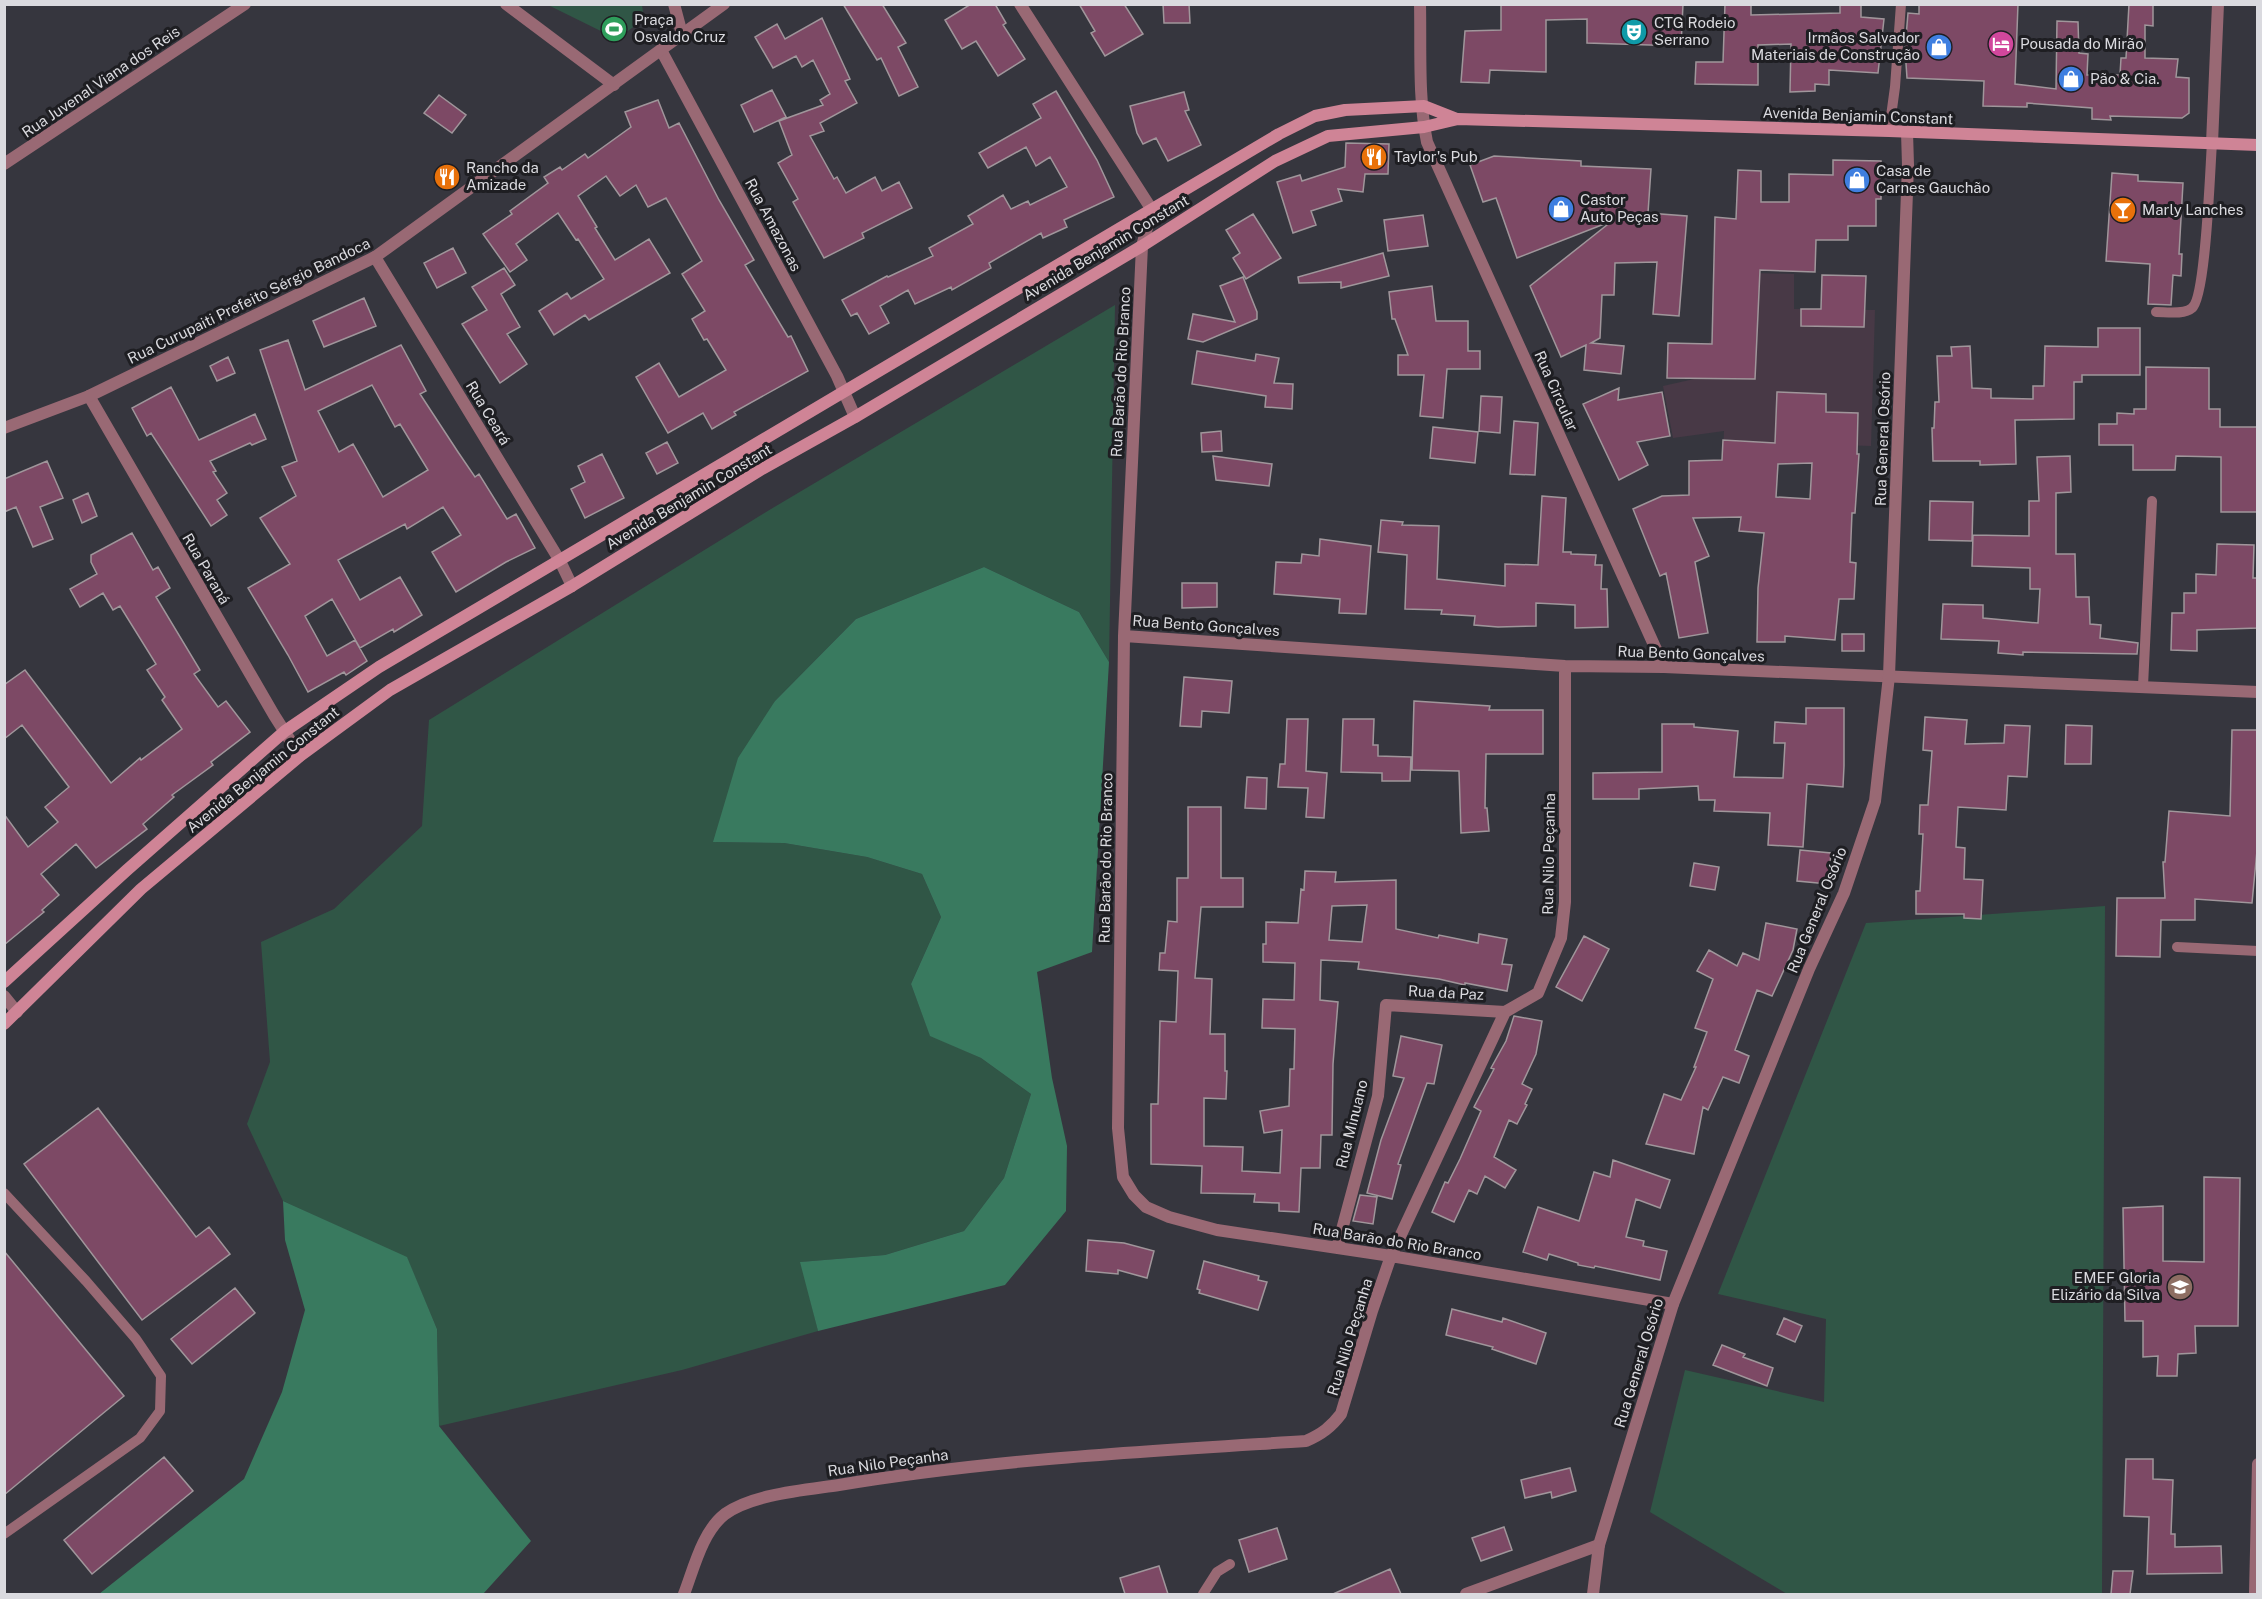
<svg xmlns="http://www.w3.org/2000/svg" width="2262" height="1599" font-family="'Public Sans',sans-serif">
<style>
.industrial{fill:#483946}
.green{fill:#305646}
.forest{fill:#397a5f}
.building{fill:#7d4965;stroke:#a0969b;stroke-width:1.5;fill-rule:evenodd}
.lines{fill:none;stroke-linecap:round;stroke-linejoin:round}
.service{stroke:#996974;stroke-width:10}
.minor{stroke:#996974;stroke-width:12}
.tertiary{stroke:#996974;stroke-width:12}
.secondary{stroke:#cf8496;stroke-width:12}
.labels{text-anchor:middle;stroke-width:6;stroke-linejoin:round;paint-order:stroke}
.poi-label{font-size:15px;fill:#dadadf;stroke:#1e1e22;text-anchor:start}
.street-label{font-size:15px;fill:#dadadf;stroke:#1e1e22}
</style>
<rect width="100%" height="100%" fill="#36363e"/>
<path class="industrial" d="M1714 272 1794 274V309L1875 310 1871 446 1779 443 1776 494 1721 492 1724 431 1673 438 1663 386 1703 377 1704 349 1712 339Z"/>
<path class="green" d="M548 5H642L644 19 617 39Z
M1115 305 1109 662 1079 612 984 567 856 619 775 701 714 842 784 843 867 857 922 874 941 917 911 984 930 1035 981 1058 1031 1094 1004 1178 964 1231 885 1255 801 1262 818 1331 682 1370 439 1426 437 1329 407 1258 283 1201 247 1124 270 1062 261 942 334 909 422 826 429 720 771 509Z
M2105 906 2102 1594H1787L1650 1512 1685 1370 1824 1402 1826 1319 1718 1294 1866 923Z"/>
<path class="forest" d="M984 567 1079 612 1109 662 1092 952 1037 972 1052 1078 1067 1146 1066 1211 1005 1285 818 1331 800 1262 885 1255 964 1231 1004 1178 1031 1094 981 1058 930 1036 911 984 941 917 922 874 867 857 784 843 713 842 738 758 775 701 856 619Z
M283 1201 407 1257 437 1329 439 1426 531 1541 483 1594H99L244 1479 282 1392 305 1310 285 1240Z"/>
<path class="building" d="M843 4H882L906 43 898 47 918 87 899 96 881 58 877 60Z
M971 4H995L1006 23 1003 25 1025 59 998 76 976 41 962 49 945 20Z
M1079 4H1124L1143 34 1105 56 1091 33 1095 31Z
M1163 4H1189L1190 23H1164Z
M1501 4H1683L1681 46 1587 43V19L1546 20V72L1490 70 1489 83 1461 82 1465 31 1501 30Z
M1725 4H1751V15L1840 13V4H1861V17L1884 19 1878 73 1829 70V85L1815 84V91L1790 92 1791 44 1758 45V85L1695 84 1696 62H1723Z
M1919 4H2018L2015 84 2056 89 2057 21 2078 22 2079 53 2088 54 2087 75H2120L2121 58H2126L2129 4H2153V26L2145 25V58L2178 59 2176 77 2189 78V113L2182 118 2110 116 2111 120 2092 119V108L2027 103V107L1983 106 1984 81 1907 78 1905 49 1908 13 1919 14Z
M822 18 850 79 845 81 857 103 820 123 824 131 810 136 834 179 837 177 846 193 875 177 882 191 899 182 912 208 862 233 864 238 824 258 793 202 798 199 778 163 792 155 779 121 823 105 820 100 830 94 813 60 802 67 796 56 773 68 755 37 777 24 785 39Z
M772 90 786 117 754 132 741 105Z
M1056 91 1097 160 1114 197 1064 220 1067 227 1043 238 1041 233 989 263 991 268 952 290 951 287 915 304 908 290 880 306 889 323 869 334 857 313 851 316 842 300 887 276 888 277 933 256 929 248 973 224 968 216 1003 195 1011 209 1028 201 1030 205 1067 187 1050 157 1036 166 1026 147 988 168 979 153 1041 118 1033 104Z
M1184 92 1189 110 1185 111 1201 145 1168 161 1156 138 1143 144 1137 133 1130 106Z
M439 95 466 115 452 133 424 113Z
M658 100 669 128 679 123 719 200 754 260 745 265 788 337 791 336 808 371 734 412 736 415 712 429 703 413 668 433 636 377 659 363 679 397 726 370 707 339 704 340 692 319 705 311 682 274 702 261 666 198 648 207 636 185 620 196 606 176 578 196 597 227 595 228 615 260 649 239 670 273 589 320 585 315 554 335 539 311 567 293 571 299 604 279 578 239 576 240 558 213 516 244 527 260 510 272 483 234 512 214 510 211 548 183 544 177 560 167 562 170 585 154 588 158 631 127 625 112Z
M1346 143 1389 144 1388 174H1365L1363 192 1338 189 1342 201 1311 211 1316 225 1293 233 1277 182 1300 175 1302 181 1345 167Z
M1494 156 1581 161V166L1651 169 1648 213 1687 216 1679 316 1653 314 1657 262 1615 263 1614 295H1602L1600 338 1591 343 1624 346 1621 374 1584 370 1586 345 1561 357 1530 286 1612 221 1517 258 1496 198 1483 202 1470 165Z
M1833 160 1881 161V199H1876V226H1848V240H1816L1815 272 1760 270 1755 379 1667 378 1668 343 1712 344 1715 217 1736 219 1738 170 1761 171V202H1789V174L1833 175Z
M2112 173 2138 175V181L2183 183 2179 254H2182L2181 276 2173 275 2171 305 2148 304 2150 264 2106 261Z
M1253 214 1281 258 1246 279 1233 258 1240 253 1226 230Z
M1423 215 1428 246 1388 251 1384 220Z
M453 248 466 273 437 288 424 263Z
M1383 253 1389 276 1341 288V282L1299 283 1298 277Z
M504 268 515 285 501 294 520 327 507 334 527 364 500 383 462 324 487 310 472 287Z
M1822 275 1866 276 1864 327 1801 326V309H1821Z
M1243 277 1257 312V319L1203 342 1188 339 1193 314 1235 322 1220 286Z
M1432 286 1436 321H1468V351H1480V369H1447L1443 418 1420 416 1424 375H1398V355H1408L1395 319H1392L1389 292Z
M364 298 376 326 324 347 313 321Z
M2098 328H2140V375H2082V382H2074V419L2015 420 2016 464 1980 465V461H1933L1932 428H1934L1935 402H1939L1937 356H1952L1951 347 1970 346 1972 388 1991 389V398L2033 399V386H2044L2045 346 2098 347Z
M288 340 305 390 401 345 426 391 420 394 458 452 475 477 479 474 507 519 516 514 535 548 506 562 456 592 432 552 461 535 443 507 407 529 405 524 338 560 360 600 400 577 422 615 394 632 393 629 360 648 332 599 305 616 327 656 355 640 367 661 346 675 344 672 308 692 288 655 248 588 290 564 260 518 296 496 282 467 297 461 260 350ZM372 385 395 427 400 424 428 470 383 497 353 444 339 452 318 411Z
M1197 351 1255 361 1256 354 1279 358 1274 383 1293 384 1292 409 1265 407 1266 396 1192 384Z
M228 357 235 373 217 381 210 366Z
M2146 367 2209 368V409H2220V427H2258V512H2221V457L2176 456 2175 470H2133V445H2099V424H2117V413L2134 414V409H2146Z
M171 387 199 440 255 414 266 439 252 445 250 443 210 461 216 471 213 472 227 493 217 500 227 515 211 526 151 433 147 436 132 408Z
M1619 388 1618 400 1662 392 1670 436 1637 442 1648 465 1619 480 1583 404Z
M1777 392 1826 394V412L1858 413 1857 454H1859L1855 513H1852L1850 562 1856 563 1854 599H1839L1835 640 1785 636V642H1757L1758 588 1764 533 1739 531 1741 517 1693 518 1709 556 1695 562 1708 633 1679 638 1666 573 1660 576 1633 509 1662 496 1689 495V461L1722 460 1723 440 1775 443ZM1812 463 1810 499 1776 497 1778 464Z
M1481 396 1502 397 1500 433 1479 431Z
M1514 421 1538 423 1535 475 1510 474Z
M1433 427 1478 432 1475 463 1430 458Z
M1221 431 1222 451 1202 452 1201 433Z
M667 442 678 463 657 474 646 453Z
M602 454 624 498 585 518 571 489 585 482 578 466Z
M1213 456 1272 464 1269 486 1216 480Z
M2070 456 2071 492 2056 493V554H2075L2076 597H2089L2090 624 2101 625 2100 638 2138 643 2137 654 2023 652V655L1998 653 1999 641 1941 639 1943 604 1983 605V618L2038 623 2040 589H2030V568L1972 566 1973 535 2029 536V501H2039L2037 457Z
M47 461 63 498 40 507 53 539 33 547 16 507 4 512V479Z
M88 493 97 516 82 523 73 500Z
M1542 496 1566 498 1563 552H1571V554L1596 555 1595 565H1602L1601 589H1607L1608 627 1575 628V605L1536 603V626L1498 627 1474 625 1475 616 1441 614 1442 610 1405 609 1407 555 1378 552 1381 520 1403 522 1402 525 1439 526 1437 579 1505 586V564L1538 565Z
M1930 501 1973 502 1972 541 1929 540Z
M132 533 153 570 158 567 170 588 156 597 200 670 194 674 218 707 226 701 250 732 211 762 213 765 172 795 174 797 143 824 147 829 96 868 76 844 41 874 59 895 42 910 44 912 4 945V814L28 847 58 822 45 807 69 787 22 725 4 739V685L25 670 111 783 140 758 141 760 182 729 162 700 165 697 147 670 156 664 120 606 113 610 103 593 80 607 70 589 97 574 91 562V555Z
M1320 539 1371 546 1366 614 1339 613 1340 599 1274 594 1276 562 1301 563 1302 554 1319 556Z
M2217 544 2254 545 2253 578H2258V628L2197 630V651L2171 650 2172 613H2184V593H2196V574L2216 575Z
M1182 583H1217V607L1182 608Z
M1842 634H1864V651H1842Z
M1184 677 1232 681 1229 713 1202 711 1201 727 1180 726Z
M1414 701 1490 706 1489 710H1543V754H1486L1485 808H1487L1489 831 1461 833 1459 771 1412 770Z
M1806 708H1844V766L1843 787 1807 784 1803 847 1768 845 1770 813 1714 811 1715 800H1699L1698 786 1639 789V799H1593V773L1662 772V724H1694V727L1738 731 1734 777 1783 778 1785 743H1774L1775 722 1806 724Z
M1925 717 1967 720 1965 744 2004 743 2005 725 2030 726 2027 777 2008 776 2006 810 1958 807 1956 847 1965 848 1964 879 1983 880 1981 919 1964 918V914H1916V891H1920L1923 834H1919L1920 805H1928L1932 751 1923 750Z
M1287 719H1308L1306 771 1327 773 1324 818 1306 817 1308 788 1278 787 1280 764H1285Z
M1343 719H1374L1373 745H1378V756L1411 757 1410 781H1382V773L1341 772Z
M2066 725 2092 726 2091 764H2065Z
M2232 730H2258V840L2252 903 2195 899V920H2161L2160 957 2116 956 2117 898H2165L2163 862H2165L2169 811 2230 816Z
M1247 777 1267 778 1266 809 1245 808Z
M1188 807H1221V878H1243V907H1201L1195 978 1212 979 1210 1034H1225V1071H1227L1226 1099 1204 1098V1146L1243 1147 1242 1171 1280 1173 1282 1130 1264 1133 1260 1111 1289 1106 1290 1069H1294L1295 1029 1262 1028 1263 999 1294 1000 1295 963 1263 962V944H1266V922L1298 923 1301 889 1304 890 1305 871 1336 872 1335 882 1396 880V929L1438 938 1439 935 1478 943 1479 934 1507 939 1502 964 1512 965 1507 991 1465 983V985L1439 979 1358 969 1359 962 1321 960 1320 1000 1338 1002 1333 1064 1332 1135H1321L1320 1168H1301L1299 1212 1279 1211V1203L1254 1202 1255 1194 1201 1193 1202 1166 1151 1164V1104H1158L1160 1021 1176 1022 1178 971 1159 970 1160 953H1165L1168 921 1177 922V878H1188ZM1367 905 1362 942 1329 940 1332 906Z
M1800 850 1831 853 1828 884 1797 881Z
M1694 863 1719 867 1715 890 1690 886Z
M1766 923 1797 929 1793 950 1772 996 1757 990 1735 1050 1749 1056 1739 1083 1723 1077 1708 1110 1703 1107 1694 1154 1646 1144 1664 1094 1681 1100 1696 1067H1694L1707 1032 1695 1028 1713 979 1697 971 1709 950 1737 966 1743 953 1759 960Z
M1584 936 1609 949 1582 1001 1556 987Z
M1514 1016 1542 1021 1536 1054 1522 1084 1532 1089 1525 1104 1527 1105 1517 1124 1509 1120 1494 1157 1516 1170 1505 1188 1485 1176 1477 1194 1469 1190 1454 1222 1432 1212 1445 1182 1448 1183 1460 1159 1481 1111 1474 1107 1494 1069 1491 1068 1506 1041Z
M1401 1036 1442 1045 1434 1084 1427 1083 1398 1164 1401 1165 1392 1199 1367 1193 1381 1140 1404 1078 1393 1076Z
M98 1108 196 1237 209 1227 230 1254 142 1320 24 1164Z
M1613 1160 1670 1180 1660 1208 1636 1199 1626 1237 1644 1241 1643 1246 1667 1251 1660 1280 1595 1266 1594 1268 1578 1265V1263L1549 1254 1547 1260 1523 1252 1538 1207 1579 1221 1594 1172 1610 1177Z
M2204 1177 2240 1178 2238 1326H2195L2196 1353 2178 1354 2177 1376H2157L2158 1356 2143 1357V1321H2125L2123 1208 2163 1206V1261L2204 1262Z
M1360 1195 1377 1197 1373 1224 1353 1221Z
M1088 1240 1124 1243 1154 1251 1147 1278 1118 1270V1274L1086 1271Z
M4 1251 124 1396 4 1495Z
M1204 1261 1259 1276 1258 1280 1267 1282 1258 1310 1199 1293 1200 1290 1197 1289Z
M235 1288 255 1313 192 1364 171 1339Z
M1452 1309 1502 1322 1503 1318 1546 1333 1536 1364 1492 1349 1493 1347 1446 1335Z
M1784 1318 1802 1326 1795 1342 1777 1334Z
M1722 1345 1745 1354 1743 1357 1773 1368 1767 1386 1713 1365Z
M164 1457 193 1491 92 1574 64 1540Z
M2126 1459H2153V1479L2173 1480 2171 1534H2175V1547L2221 1546 2222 1573 2147 1574 2149 1517 2124 1516Z
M1570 1468 1576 1491 1552 1498 1551 1492 1525 1498 1521 1480Z
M1504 1527 1512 1550 1481 1561 1472 1538Z
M1277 1528 1287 1559 1249 1572 1239 1540Z
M1159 1566 1168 1594H1125L1120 1578Z
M1390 1569 1401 1594H1333Z
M2113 1571H2133L2130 1594H2111Z"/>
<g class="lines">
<path class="service" d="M1889 131 1895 87 1901 4
M2156 312C2166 312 2184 315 2192 308 2206 297 2210 168 2212 143
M2143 686 2152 501
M2177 947 2258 951
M4 1193 86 1281 136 1339 161 1376 160 1411 140 1438 4 1534
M1203 1594 1217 1572 1230 1564"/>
<path class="minor" d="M506 4 614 85
M674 4 682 34
M1020 4 1152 210 1142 246 1124 636 1118 1128 1123 1177 1134 1195 1146 1207 1169 1217 1217 1230 1391 1256 1673 1304
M1420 4C1421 49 1418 98 1427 142L1664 667
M661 50 837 376 855 417
M4 164 245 4
M375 257 560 561 572 586
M89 396 274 715 300 756
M1124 636 1565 666 1664 667 2258 692
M4 996 17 1012
M1337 1248 1378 1096 1386 1005 1505 1012
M684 1594C694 1568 702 1532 725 1514 753 1494 805 1490 839 1485 994 1459 1150 1451 1306 1441 1322 1434 1331 1427 1341 1414L1372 1311 1391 1256 1505 1012 1538 993 1561 938 1565 902V666
M1466 1594 1599 1545
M2255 1594 2258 1464"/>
<path class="tertiary" d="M2212 143 2218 4
M4 428 89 396 375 257 724 4
M1593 1594 1599 1545 1673 1304 1809 969 1844 893 1875 801 1889 676 1908 165 1907 132"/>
<path class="secondary" d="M4 982 127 870 285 731 379 667 1279 134 1315 116 1345 110 1424 106 1457 119
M4 1024 141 889 300 756 390 690 572 586 762 469 855 417 1142 246 1275 161 1328 136 1424 127 1458 119 1889 131 2258 145"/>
</g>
<defs>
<symbol id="stadium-disc" viewBox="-11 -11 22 22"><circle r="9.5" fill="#2e9e5b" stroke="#1e1e22"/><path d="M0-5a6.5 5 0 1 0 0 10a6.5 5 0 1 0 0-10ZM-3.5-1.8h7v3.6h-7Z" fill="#fff"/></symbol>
<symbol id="theatre-disc" viewBox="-11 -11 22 22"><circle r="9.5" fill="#0f9aa8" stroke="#1e1e22"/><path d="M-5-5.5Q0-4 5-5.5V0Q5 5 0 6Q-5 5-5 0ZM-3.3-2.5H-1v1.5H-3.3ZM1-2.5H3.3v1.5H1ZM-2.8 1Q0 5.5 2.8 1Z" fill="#fff"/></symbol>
<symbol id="hotel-disc" viewBox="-11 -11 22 22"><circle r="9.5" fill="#d1479c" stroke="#1e1e22"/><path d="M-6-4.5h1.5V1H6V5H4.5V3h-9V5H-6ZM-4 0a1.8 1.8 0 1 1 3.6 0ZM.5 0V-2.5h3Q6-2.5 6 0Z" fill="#fff"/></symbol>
<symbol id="shop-disc" viewBox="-11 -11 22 22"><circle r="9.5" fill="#3f7fe0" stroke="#1e1e22"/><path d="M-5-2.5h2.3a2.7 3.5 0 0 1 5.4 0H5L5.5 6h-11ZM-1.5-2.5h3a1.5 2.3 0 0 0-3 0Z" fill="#fff"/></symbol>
<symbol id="restaurant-disc" viewBox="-11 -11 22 22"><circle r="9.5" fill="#e8710a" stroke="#1e1e22"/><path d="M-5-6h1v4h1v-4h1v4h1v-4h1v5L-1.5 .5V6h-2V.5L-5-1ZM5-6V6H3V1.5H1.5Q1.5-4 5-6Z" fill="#fff"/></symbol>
<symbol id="bar-disc" viewBox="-11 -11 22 22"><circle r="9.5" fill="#e8710a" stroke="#1e1e22"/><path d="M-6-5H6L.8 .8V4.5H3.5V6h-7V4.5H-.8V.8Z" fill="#fff"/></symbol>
<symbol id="school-disc" viewBox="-11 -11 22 22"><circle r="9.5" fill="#8d6e63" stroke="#1e1e22"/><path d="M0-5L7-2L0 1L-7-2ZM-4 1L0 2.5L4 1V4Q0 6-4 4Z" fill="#fff"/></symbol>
</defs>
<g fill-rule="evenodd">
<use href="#stadium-disc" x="599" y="14" width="30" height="30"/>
<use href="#theatre-disc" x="1619" y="17" width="30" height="30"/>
<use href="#hotel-disc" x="1986" y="29" width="30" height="30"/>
<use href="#shop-disc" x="1924" y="32" width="30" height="30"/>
<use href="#shop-disc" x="2056" y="64" width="30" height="30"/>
<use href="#restaurant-disc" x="1359" y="142" width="30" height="30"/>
<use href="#restaurant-disc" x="432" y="162" width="30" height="30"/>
<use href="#shop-disc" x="1842" y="165" width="30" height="30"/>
<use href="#shop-disc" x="1546" y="194" width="30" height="30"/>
<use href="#bar-disc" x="2108" y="195" width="30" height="30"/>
<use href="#school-disc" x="2165" y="1272" width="30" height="30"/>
</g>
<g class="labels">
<g class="poi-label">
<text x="634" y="25">Praça<tspan x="634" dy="17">Osvaldo Cruz</tspan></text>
<text x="1654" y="28">CTG Rodeio<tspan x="1654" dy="17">Serrano</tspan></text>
<text x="1920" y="43" text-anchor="end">Irmãos Salvador<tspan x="1920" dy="17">Materiais de Construção</tspan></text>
<text x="2020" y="49">Pousada do Mirão</text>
<text x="2090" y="84">Pão &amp; Cia.</text>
<text x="1394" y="162">Taylor's Pub</text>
<text x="466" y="173">Rancho da<tspan x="466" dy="17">Amizade</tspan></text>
<text x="1876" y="176">Casa de<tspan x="1876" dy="17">Carnes Gauchão</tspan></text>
<text x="1580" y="205">Castor<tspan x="1580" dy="17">Auto Peças</tspan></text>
<text x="2142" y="215">Marly Lanches</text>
<text x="2160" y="1283" text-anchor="end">EMEF Gloria<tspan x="2160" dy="17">Elizário da Silva</tspan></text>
</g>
<g class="street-label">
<text transform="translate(101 82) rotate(-34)" y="5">Rua Juvenal Viana dos Reis</text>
<text transform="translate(1858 116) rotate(2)" y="5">Avenida Benjamin Constant</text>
<text transform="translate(773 225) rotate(62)" y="5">Rua Amazonas</text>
<text transform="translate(1106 248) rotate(-31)" y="5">Avenida Benjamin Constant</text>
<text transform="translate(249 301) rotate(-26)" y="5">Rua Curupaiti Prefeito Sérgio Bandoca</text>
<text transform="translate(1121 372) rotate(-87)" y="5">Rua Barão do Rio Branco</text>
<text transform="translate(1556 391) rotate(66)" y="5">Rua Circular</text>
<text transform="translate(488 413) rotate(59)" y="5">Rua Ceará</text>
<text transform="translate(1883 439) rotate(-88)" y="5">Rua General Osório</text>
<text transform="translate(689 497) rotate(-31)" y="5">Avenida Benjamin Constant</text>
<text transform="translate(206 569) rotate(60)" y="5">Rua Paraná</text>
<text transform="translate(1206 626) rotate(4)" y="5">Rua Bento Gonçalves</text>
<text transform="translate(1691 654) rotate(2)" y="5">Rua Bento Gonçalves</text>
<text transform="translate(263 770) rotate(-39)" y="5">Avenida Benjamin Constant</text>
<text transform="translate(1549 854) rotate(-89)" y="5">Rua Nilo Peçanha</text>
<text transform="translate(1106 858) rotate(-89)" y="5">Rua Barão do Rio Branco</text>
<text transform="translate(1817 910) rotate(-68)" y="5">Rua General Osório</text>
<text transform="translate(1446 993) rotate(3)" y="5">Rua da Paz</text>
<text transform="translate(1352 1124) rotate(-76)" y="5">Rua Minuano</text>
<text transform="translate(1397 1242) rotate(9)" y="5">Rua Barão do Rio Branco</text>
<text transform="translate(1350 1337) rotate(-73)" y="5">Rua Nilo Peçanha</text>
<text transform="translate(1639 1363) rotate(-73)" y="5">Rua General Osório</text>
<text transform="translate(888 1463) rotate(-8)" y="5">Rua Nilo Peçanha</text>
</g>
</g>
<rect width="2262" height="1599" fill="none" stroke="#dadadf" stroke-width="12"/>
</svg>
